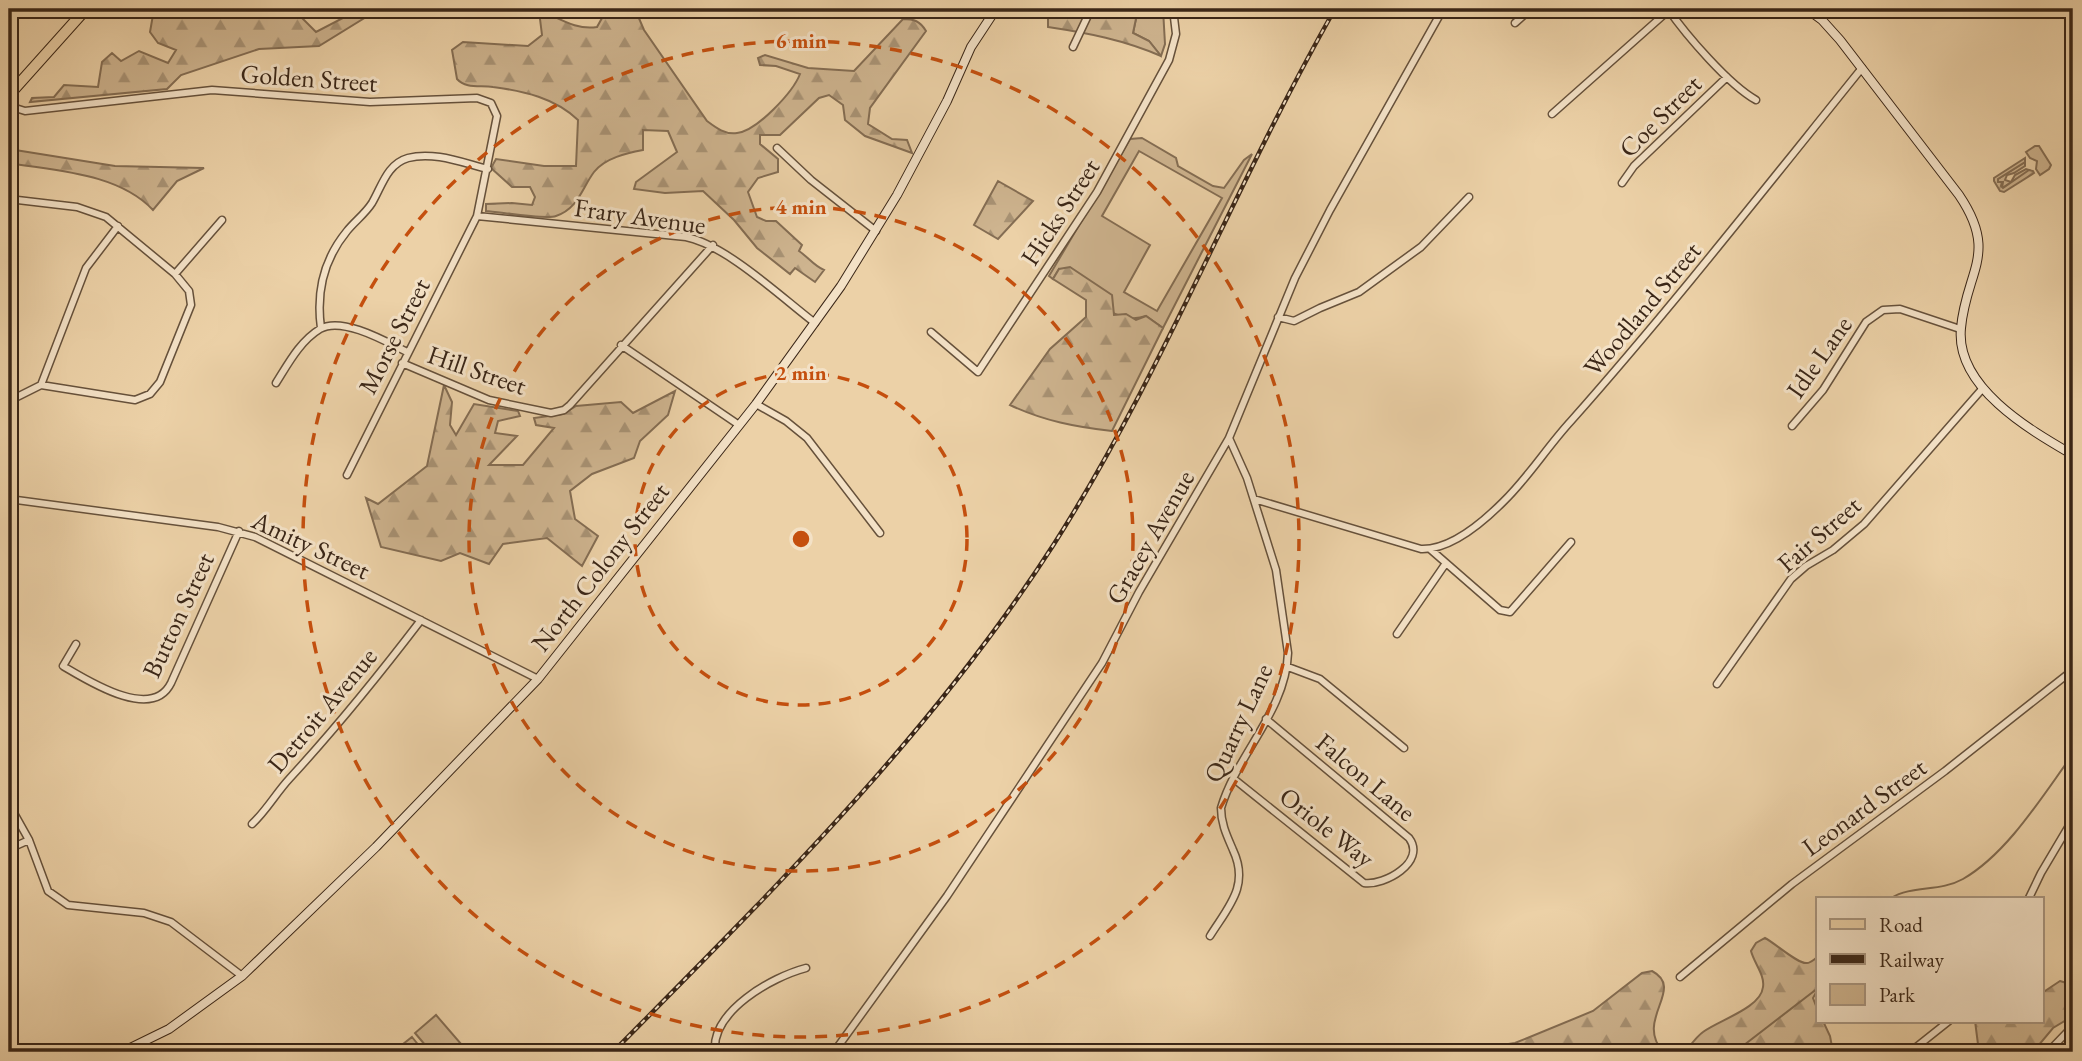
<svg xmlns="http://www.w3.org/2000/svg" width="2082" height="1061" font-family="'EB Garamond',serif">
<style>
.green{fill:#ceb48f;stroke:#846d53;stroke-width:2;fill-rule:evenodd}
.forest{fill:url(#forest-firs);stroke:#846d53;stroke-width:2}
.garden{fill:url(#garden-furrows);stroke:#846d53;stroke-width:2}
.lines{fill:none;stroke-linecap:round;stroke-linejoin:round}
.stream{stroke:#806a50;stroke-width:2}
.minor-casing{stroke:#66513b;stroke-width:9}
.secondary-casing{stroke:#3a2617;stroke-width:10}
.primary-casing{stroke:#3a2617;stroke-width:12}
.minor{stroke:#f3e1c6;stroke-width:6}
.secondary{stroke:#f3e1c6;stroke-width:8}
.primary{stroke:#ecd1a7;stroke-width:10}
.rail-casing{stroke:#3a2617;stroke-width:4.5}
.rail{stroke:#f3e1c6;stroke-width:2;stroke-dasharray:5;stroke-linecap:butt}
.ring{fill:none;stroke:#c54f0e;stroke-width:3.5;stroke-dasharray:12 9}
.labels{text-anchor:middle;stroke-width:6;stroke-linejoin:round;paint-order:stroke}
.street-label{font-size:26px;fill:#3a2617;stroke:#f3e1c6}
.centre{fill:#c54f0e;stroke:#f3e1c6;stroke-width:3.5}
.ring-label{font-size:21px;text-anchor:middle;font-weight:bold;fill:#c54f0e;stroke:#f3e1c6;stroke-width:6;stroke-linejoin:round;paint-order:stroke}
</style>
<defs>
<pattern id="forest-firs" width="22" height="20" patternUnits="userSpaceOnUse" patternTransform="scale(1.75)"><rect width="22" height="20" fill="#ceb48f"/><path d="M5 1l3.5 6h-7zM16 11l3.5 6h-7z" fill="#a89274"/></pattern>
<pattern id="garden-furrows" width="10" height="10" patternUnits="userSpaceOnUse" patternTransform="scale(1.75)"><rect width="10" height="10" fill="#ceb48f"/><path d="M-1 1l2-2M0 10L10 0M9 11l2-2" fill="none" stroke="#a89274"/></pattern>
</defs>
<rect width="100%" height="100%" fill="#ecd1a7"/>
<filter id="stains"><feTurbulence type="fractalNoise" baseFrequency=".00286" numOctaves="4"/><feColorMatrix values="0 0 0 0 .2 0 0 0 0 .09 0 0 0 0 .02 0 0 0 .5 -.17"/></filter>
<radialGradient id="worn" r=".72"><stop offset=".6" stop-color="#630" stop-opacity="0"/><stop offset="1" stop-color="#630" stop-opacity=".3"/></radialGradient>
<path class="green" d="M1138 9H1163L1165 44 1161 56 1149 41 1133 33Z
M1142 138 1176 158 1178 166 1213 186 1224 188 1244 160 1252 154 1163 328 1146 316C1113 328 1082 288 1059 269L1053 279 1049 276 1130 139ZM1139 151 1222 198 1157 311 1124 292 1150 245 1102 216Z
M2035 146H2039L2051 165 2049 169 2040 175 2036 169 2037 161 2030 158 2026 152Z
M2025 162V166L2014 173 2007 175 2005 180 2011 182 2015 175 2026 169 2029 170 2026 173 2002 188 2003 182H1998V179Z
M436 1015 468 1052H431L415 1033Z
M412 1037 424 1052H393Z"/>
<path class="forest" d="M154 9H235L250 17 257 9H306L300 16 316 32 343 18 349 9H379L319 46 259 49 181 75 167 89 30 102 32 98 54 97 64 85 98 87 102 62 112 53 121 61 139 51 168 63 176 50 158 43 150 32Z
M536 9C555 15 574 31 597 27L607 9H635L644 30 707 121C715 127 725 135 737 133 757 131 793 92 800 74L776 66 760 65 758 58 765 55 808 68 854 71 903 19C914 19 920 21 926 31L870 108 868 124 892 139 907 140 912 153 865 136 845 120 843 105 829 95 819 98 780 135H760V144L778 159V172L758 178 748 192 757 217 766 221H776L802 245 799 251C808 257 814 266 824 270L815 282 795 268 790 274 757 248 734 220 703 191 665 193 634 189 636 182 677 152 668 131 643 130V150C627 153 605 158 594 172 582 188 578 209 556 216 545 220 500 212 486 211V204L512 203 532 205 535 197 530 187H512L491 168 496 159 544 166H576L578 120C555 98 524 91 493 87 480 85 466 89 457 79L452 50 463 42 528 46 542 35 539 11Z
M1048 9H1138L1133 33 1149 41 1161 56C1124 40 1088 33 1048 27Z
M9 149 115 166 204 168 177 181 153 210C118 173 56 171 9 163Z
M998 181 1033 201 998 239 974 225Z
M1070 267 1112 295 1114 315 1126 314 1136 320 1146 316 1163 328 1112 431C1076 427 1044 421 1010 405L1050 349 1086 317V300L1053 279 1059 269Z
M444 385 452 402 450 425 456 435 474 404 518 411 520 416 498 421 495 433 517 436 489 465H523L554 428 536 425 534 418 563 414 576 406 621 402 633 413 675 391 668 415 640 441 634 458 592 474 570 491 575 519 598 536 582 566 547 538 503 544 489 564 460 553 441 561 381 547 366 498 378 504 427 466Z
M1765 938C1775 943 1799 965 1807 963 1811 963 1814 959 1818 957V989L1813 998 1818 1011V1021H1823L1830 1036 1833 1052H1685C1691 1045 1696 1037 1703 1032 1719 1020 1761 1008 1763 987 1765 975 1754 963 1751 951L1756 943Z
M1652 971C1686 989 1634 1019 1663 1052H1440L1456 1047 1495 1046 1515 1043 1593 1011 1642 973Z
M2060 981 2073 985V1016L2053 1028 2033 1052H1979L1975 1021H2042V993Z"/>
<path class="garden" d="M2025 158V162L1998 179V182H2002L2001 186 2003 188 2029 170 2033 171 2034 173 2004 192 2000 191 1994 181V178Z"/>
<g class="lines">
<path class="stream" d="M1891 898C1912 885 1940 892 1963 879 2008 853 2043 795 2073 754
M1735 1052 1818 988"/>
<defs>
<path id="minor" d="M1668 9C1686 35 1729 85 1756 100
M1515 23 1531 9
M1073 47 1091 9
M9 106 25 111 212 90 370 102 477 98 491 103 497 116 477 216 347 475
M1552 114 1668 11
M777 148 811 180 876 231
M1622 183 1634 166 1727 77
M9 199 77 207 106 217 175 274 189 291 191 305 160 382 150 394 135 400 41 385 9 401
M477 216 686 237C726 245 781 297 815 323
M175 274 222 220
M1278 317 1294 321 1320 308 1359 292 1421 247 1469 197
M321 328C316 292 324 259 347 231 355 221 365 214 372 203 382 186 387 164 408 158 434 151 463 163 488 169
M931 332 978 372 1097 192 1169 60 1176 34 1173 9
M621 345 739 425
M402 363 489 400 551 413 564 410 570 405 713 245
M276 383C288 364 300 341 320 329 342 316 387 342 407 352
M41 385 86 268 118 226
M756 404 786 421 807 438 880 533
M1792 426 1823 390 1866 322 1883 310 1900 309 1960 329
M9 499 218 527 255 537 538 679
M1254 499 1421 549C1450 550 1483 522 1503 502 1528 478 1547 447 1571 421 1672 307 1766 187 1862 68
M1430 549 1500 610 1510 612 1571 542
M1397 634 1446 563
M76 644 63 666C87 680 152 722 171 683L239 531
M1288 667 1320 679 1404 748
M1717 684 1791 579 1806 566 1833 550 1864 524 1983 388
M1234 779 1364 883C1384 886 1427 862 1409 838L1266 719
M9 811 15 815 29 840 48 891 68 905 144 913 171 922 242 976
M252 824C267 810 276 793 290 778 336 728 379 675 421 620
M9 849 29 840
M2029 898 2041 873 2073 819
M1210 936C1228 907 1250 886 1233 850 1227 836 1221 824 1221 808 1237 754 1286 711 1288 653L1276 570 1247 478 1229 438
M1680 977 1792 884 1945 771 2073 670
M715 1052C711 1011 772 977 806 968
M834 1052 947 896 1102 663 1139 592 1229 438 1295 278 1330 210 1443 9
M1910 1052 1949 1021
M2048 1052 2073 1026"/>
<path id="secondary" d="M1807 9 1822 20 1840 40 1959 195C1999 254 1966 271 1961 328 1955 387 2030 430 2073 455
M122 1052 169 1029 242 976 376 847 538 679 756 404 841 286 897 195 947 101 971 47 996 9"/>
<path id="primary" d="M9 95 86 9"/>
</defs>
<use href="#minor" class="minor-casing"/>
<use href="#secondary" class="secondary-casing"/>
<use href="#primary" class="primary-casing"/>
<use href="#minor" class="minor"/>
<use href="#secondary" class="secondary"/>
<use href="#primary" class="primary"/>
<defs>
<path id="rail" d="M613 1052C771 892 932 734 1054 544 1163 373 1235 184 1335 9"/>
</defs>
<use href="#rail" class="rail-casing"/>
<use href="#rail" class="rail"/>
</g>
<g class="ring">
<circle cx="801" cy="539" r="166"/>
<circle cx="801" cy="539" r="332"/>
<circle cx="801" cy="539" r="498"/>
</g>
<g class="labels">
<g class="street-label">
<text transform="translate(309 78) rotate(4)" y="9">Golden Street</text>
<text transform="translate(1660 116) rotate(-45)" y="9">Coe Street</text>
<text transform="translate(1060 212) rotate(-57)" y="9">Hicks Street</text>
<text transform="translate(640 216) rotate(8)" y="9">Frary Avenue</text>
<text transform="translate(1642 309) rotate(-50)" y="9">Woodland Street</text>
<text transform="translate(394 336) rotate(-63)" y="9">Morse Street</text>
<text transform="translate(1819 357) rotate(-55)" y="9">Idle Lane</text>
<text transform="translate(477 370) rotate(19)" y="9">Hill Street</text>
<text transform="translate(1819 534) rotate(-41)" y="9">Fair Street</text>
<text transform="translate(1150 537) rotate(-60)" y="9">Gracey Avenue</text>
<text transform="translate(311 545) rotate(25)" y="9">Amity Street</text>
<text transform="translate(600 567) rotate(-52)" y="9">North Colony Street</text>
<text transform="translate(178 615) rotate(-65)" y="9">Button Street</text>
<text transform="translate(322 710) rotate(-50)" y="9">Detroit Avenue</text>
<text transform="translate(1238 723) rotate(-65)" y="9">Quarry Lane</text>
<text transform="translate(1366 777) rotate(40)" y="9">Falcon Lane</text>
<text transform="translate(1864 807) rotate(-36)" y="9">Leonard Street</text>
<text transform="translate(1327 827) rotate(38)" y="9">Oriole Way</text>
</g>
</g>
<circle cx="801" cy="539" r="10" class="centre"/>
<g class="ring-label">
<text x="801" y="48">6 min</text>
<text x="801" y="214">4 min</text>
<text x="801" y="380">2 min</text>
</g>
<rect width="2082" height="1061" fill="none" stroke="#ecd1a7" stroke-width="35"/>
<rect x="10" y="10" width="2061" height="1040" fill="none" stroke="#3a2617" stroke-width="3.5"/>
<rect x="18" y="18" width="2047" height="1026" fill="none" stroke="#3a2617" stroke-width="2"/>
<rect x="1816" y="897" width="228" height="126" fill="#f3e1c6" stroke="#a99680" stroke-width="2"/>
<rect x="1830" y="919" width="35" height="10" fill="#ecd1a7" stroke="#a99680" stroke-width="2"/>
<text x="1879" y="932" font-size="21" fill="#3a2617">Road</text>
<rect x="1830" y="954" width="35" height="10" fill="#3a2617" stroke="#a99680" stroke-width="2"/>
<text x="1879" y="967" font-size="21" fill="#3a2617">Railway</text>
<rect x="1830" y="984" width="35" height="21" fill="#ceb48f" stroke="#a99680" stroke-width="2"/>
<text x="1879" y="1002" font-size="21" fill="#3a2617">Park</text>
<rect width="100%" height="100%" filter="url(#stains)"/>
<rect width="100%" height="100%" fill="url(#worn)"/>
</svg>
